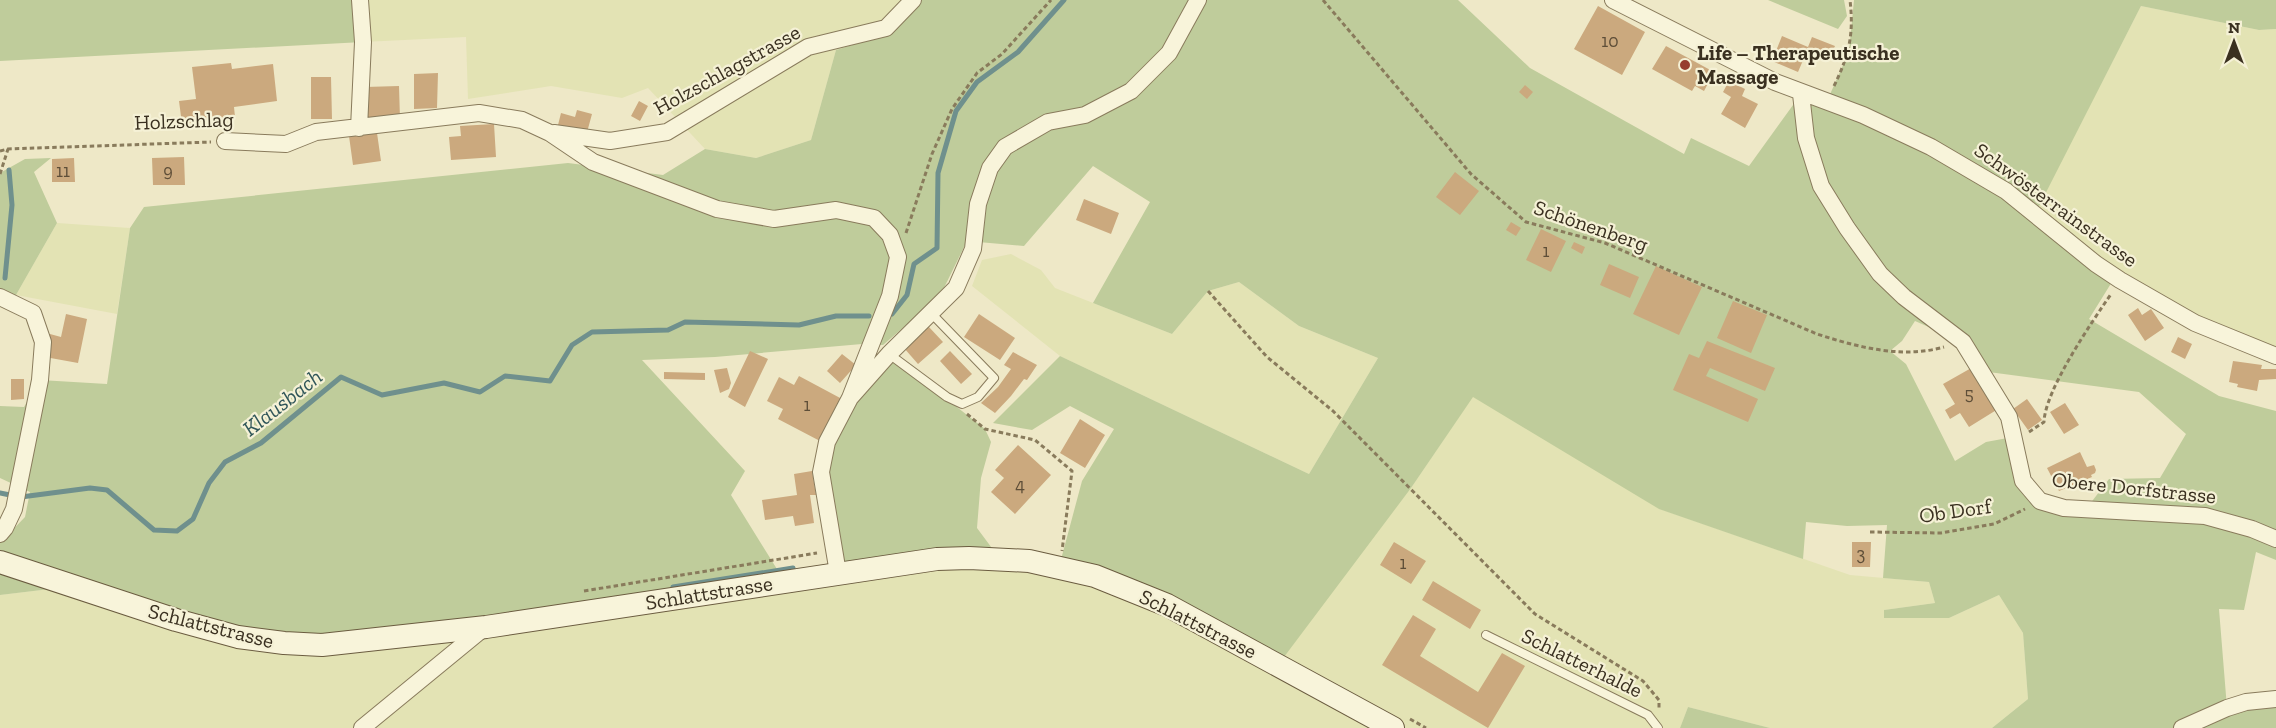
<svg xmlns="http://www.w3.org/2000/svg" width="2276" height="728" font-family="'Zilla Slab',serif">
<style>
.farmland{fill:#e3e3b4}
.green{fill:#bfcc9b;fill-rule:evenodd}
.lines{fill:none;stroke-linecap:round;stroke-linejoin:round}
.stream{stroke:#6f908d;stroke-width:5}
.building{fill:#cba97e}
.lane-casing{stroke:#897b5c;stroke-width:10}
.street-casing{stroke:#897b5c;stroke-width:18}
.secondary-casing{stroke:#6b5c40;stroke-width:24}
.path{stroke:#897b5c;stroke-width:3;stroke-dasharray:4.5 3;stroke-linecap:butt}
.lane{stroke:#f8f4da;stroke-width:8}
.street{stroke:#f8f4da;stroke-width:16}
.secondary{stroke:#f8f4da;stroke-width:22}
.poi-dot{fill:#973c2e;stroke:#f5f1d6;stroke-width:2}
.labels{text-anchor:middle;stroke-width:4.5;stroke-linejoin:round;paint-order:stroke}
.number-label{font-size:18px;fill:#5e4e38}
.poi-label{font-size:21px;font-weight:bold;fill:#3a3020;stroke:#f5f1d6;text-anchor:start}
.street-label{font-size:21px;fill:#3a3020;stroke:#f5f1d6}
.water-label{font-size:22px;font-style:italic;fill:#305659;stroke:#f5f1d6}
</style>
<rect width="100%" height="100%" fill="#eee8c7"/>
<path class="farmland" d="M360 0H917L885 35 836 50 811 140 756 158 705 149 648 88 622 98 551 86 468 99 466 37 363 42Z
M2141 6 2259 30 2276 29V356L2195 323 2034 214Z
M57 223 130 228 117 314 16 295Z
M1011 254 1041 270 1055 288 1172 334 1208 291 1239 282 1299 326 1378 358 1309 474 1060 356 972 286 982 260Z
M1473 396 1660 509 1850 575 1929 582 1935 603 1884 610V618H1949L1999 595 2023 633 2028 699 1992 728H1770L1688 707 1680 728H0V595L50 589 238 637 937 559 1059 567 1411 488Z"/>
<path class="green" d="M0 0H360L363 42 0 61Z
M917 0H1458L1530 68 1684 154 1691 138 1749 166 1801 94 1827 101 1849 52 1854 0H2276V29L2259 30 2141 6 2035 214 2115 277 2089 319 2219 396 2276 411V560L2256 552 2244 610 2219 609 2227 708 2276 699V728H1992L2028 699 2023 633 1999 595 1949 618H1884V610L1935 603 1929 582 1883 578 1887 525 1847 526 1806 522 1803 559 1659 509 1473 397 1411 488 1278 665 1059 567 1082 481 1114 429 1070 406 1032 430 993 423 1060 356 1309 474 1378 358 1299 326 1239 282 1208 291 1172 334 1093 303 1150 202 1093 166 1024 246 967 241 940 296 883 345 862 344 715 357 642 360 745 471 731 495 785 582 322 645 50 589 0 595V543L25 517 30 492 0 478V406L24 407 40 380 107 384 130 228 144 207 568 163 663 175 705 149 756 158 811 140 836 50 885 35ZM1915 321 1963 342 1981 371 2139 392 2186 434 2160 478 2109 479 2080 517 2023 481 2013 437 1986 442 1955 461 1906 364 1890 351 1902 341Z
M1768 0H1844L1847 16 1838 29Z
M51 158 34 172 57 223 16 295 0 294V173L25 159Z
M889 354 985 429 991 442 981 478 977 528 1000 559 838 573 827 442Z
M1688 707 1770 728H1680Z"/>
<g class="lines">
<path class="stream" d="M5 278 12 205 9 170
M892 314 907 295 914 264 937 248 938 173 956 111 977 82 1018 52 1064 0
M0 493 10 495
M21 497 90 488 107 490 154 530 177 531 193 519 209 483 225 462 261 443 341 377 382 395 444 383 480 392 505 376 550 381 572 345 592 332 668 330 685 322 799 325 836 316H869
M673 587 793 568"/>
</g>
<path class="building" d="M1598 6 1645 32 1622 75 1574 49Z
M1782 36 1808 47 1812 37 1835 46 1829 60 1807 51 1798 72 1772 61Z
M1666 46 1714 72 1704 91 1695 86 1692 91 1652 69Z
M231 63 232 69 273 64 277 101 234 107 235 117 182 124 179 101 196 99 192 67Z
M438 73 437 108 414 109V74Z
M311 77H331L332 119H311Z
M1729 81 1745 89 1742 96 1758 104 1745 128 1721 114 1731 97 1723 92Z
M1525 85 1533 92 1527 99 1519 92Z
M399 86 400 119 366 120 365 87Z
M639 101 648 106 640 121 631 116Z
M577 110 592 114 586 136 557 129 561 113 575 117Z
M494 124 496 157 451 160 449 137 461 136 460 126Z
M377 133 381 161 353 165 349 136Z
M184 157 185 185H153L152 158Z
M74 158 75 182H52V159Z
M1455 172 1479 191 1460 215 1436 197Z
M1084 199 1119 213 1111 234 1076 220Z
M1511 222 1521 228 1516 236 1506 230Z
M1541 229 1566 241 1551 272 1526 260Z
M1574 242 1585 247 1582 254 1571 248Z
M1609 264 1639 277 1630 298 1600 285Z
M1656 266 1702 287 1679 335 1633 314Z
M1733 301 1767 315 1751 353 1717 338Z
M2138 308 2142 315 2151 309 2164 328 2145 341 2128 315Z
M66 314 87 319 78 363 45 357 50 334 61 337Z
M979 314 1015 338 1000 360 964 337Z
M928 326 943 342 918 364 904 348Z
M2178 337 2192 344 2185 359 2171 352Z
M1707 341 1775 368 1765 391 1710 368 1706 376 1758 399 1748 422 1673 390 1689 354 1699 358Z
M750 351 768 359 745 407 728 397Z
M950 351 972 374 961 384 940 361Z
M1013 352 1037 365 1027 380 1024 379 1011 396 995 413 981 403 998 387 1011 369 1004 365Z
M842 354 856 365 840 383 827 371Z
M2233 361 2262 365 2261 369H2276V379L2259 380 2257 391 2237 387 2238 384 2229 382Z
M1973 367 1998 409 1969 427 1960 413 1950 419 1945 410 1955 404 1943 384Z
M727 368 731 383 729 389 720 393 714 370Z
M664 372 705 373V380L664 379Z
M799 376 842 399 820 441 778 419 783 409 767 401 779 377 794 385Z
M11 379H24V399L11 400Z
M2027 399 2042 420 2028 430 2013 409Z
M2065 403 2079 425 2064 434 2050 412Z
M1080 419 1105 435 1085 468 1060 453Z
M1018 445 1051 475 1015 514 991 492 1004 478 995 470Z
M2080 452 2087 467 2094 465 2096 470 2095 473 2091 475 2092 477 2059 491 2047 468Z
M812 471 816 495H810L814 523 795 526 793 516 765 520 762 500 797 495 794 474Z
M1394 542 1426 561 1411 584 1380 565Z
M1852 542H1871L1870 567H1852Z
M1433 581 1481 610 1470 629 1422 600Z
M1413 615 1436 629 1420 656 1478 692 1502 653 1525 666 1488 728 1382 665Z"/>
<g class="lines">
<defs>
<path id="lane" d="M889 354 947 397 962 404 978 397 994 378 931 313
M1486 635 1648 715 1658 728"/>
<path id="street" d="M1613 0 1775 82 1863 115 1931 147 2006 191 2096 264 2120 280 2195 323 2276 356
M1801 94 1806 138 1821 186 1847 228 1880 274 1904 297 1963 342 2009 417 2023 481 2040 501 2064 508 2205 516 2252 529 2276 539
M359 128 363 42 360 0
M554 133 610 141 667 132 808 47 886 28 913 0
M225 141 286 144 316 132 479 113 522 120 550 133 593 162 717 209 774 219 836 210 874 218 890 235 898 257 890 296 850 398
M0 297 33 313 43 342 40 380 14 509 5 528 0 534
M838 573 821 472 827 442 850 398 889 354 956 288 973 249 978 204 990 168 1005 147 1048 122 1085 115 1131 91 1169 53 1198 0
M362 728 485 627
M2182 728 2227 708 2246 702 2276 699"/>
<path id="secondary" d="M0 562 176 620 238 637 284 643 322 645 486 627 937 559 969 558 1029 561 1095 576 1167 605 1393 728"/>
</defs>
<use href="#lane" class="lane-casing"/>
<use href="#street" class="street-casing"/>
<use href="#secondary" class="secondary-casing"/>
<path class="path" d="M1323 0 1471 174 1526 222 1605 243 1817 334C1857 347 1902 359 1944 347
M1834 86C1849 55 1854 35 1850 0
M0 151 8 149 211 142
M0 174 8 149
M906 233 932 154 952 109 977 73 1002 54 1051 0
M1208 291 1267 357 1333 411 1535 614 1643 681 1659 700V708
M967 414 985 429 1035 440 1072 471 1062 551
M2029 432 2044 422C2045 390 2092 322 2111 294
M1870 532 1941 533 1994 524 2025 509
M584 591 817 553
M1410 719 1426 728"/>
<use href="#lane" class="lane"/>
<use href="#street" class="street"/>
<use href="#secondary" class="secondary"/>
</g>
<circle class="poi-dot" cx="1685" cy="65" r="6"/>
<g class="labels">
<g class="number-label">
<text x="1610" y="47">10</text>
<text x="63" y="177">11</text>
<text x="168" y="177">9</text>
<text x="1546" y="257">1</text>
<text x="1969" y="400">5</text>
<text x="807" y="411">1</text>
<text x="1020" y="491">4</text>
<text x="1861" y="560">3</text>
<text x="1403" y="569">1</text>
</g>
<g class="poi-label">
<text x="1697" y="60">Life – Therapeutische<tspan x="1697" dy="24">Massage</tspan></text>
</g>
<g class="street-label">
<text transform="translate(727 70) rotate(-29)" y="7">Holzschlagstrasse</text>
<text transform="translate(184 121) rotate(-2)" y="7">Holzschlag</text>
<text transform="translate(2056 205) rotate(36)" y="7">Schwösterrainstrasse</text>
<text transform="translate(1591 226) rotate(19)" y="7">Schönenberg</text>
<text transform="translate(2134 488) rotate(6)" y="7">Obere Dorfstrasse</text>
<text transform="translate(1955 511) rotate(-8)" y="7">Ob Dorf</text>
<text transform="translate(709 593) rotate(-9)" y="7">Schlattstrasse</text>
<text transform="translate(1198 624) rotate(27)" y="7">Schlattstrasse</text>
<text transform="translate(211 626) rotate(14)" y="7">Schlattstrasse</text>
<text transform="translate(1582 663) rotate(26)" y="7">Schlatterhalde</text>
</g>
<g class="water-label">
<text transform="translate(282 402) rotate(-38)" y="8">Klausbach</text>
</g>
</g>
<g transform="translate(2234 42)" stroke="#f5f1d6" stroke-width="4.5" paint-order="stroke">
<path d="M0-4.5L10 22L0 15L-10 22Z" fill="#3a3020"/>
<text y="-9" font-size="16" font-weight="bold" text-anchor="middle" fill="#3a3020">N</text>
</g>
</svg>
